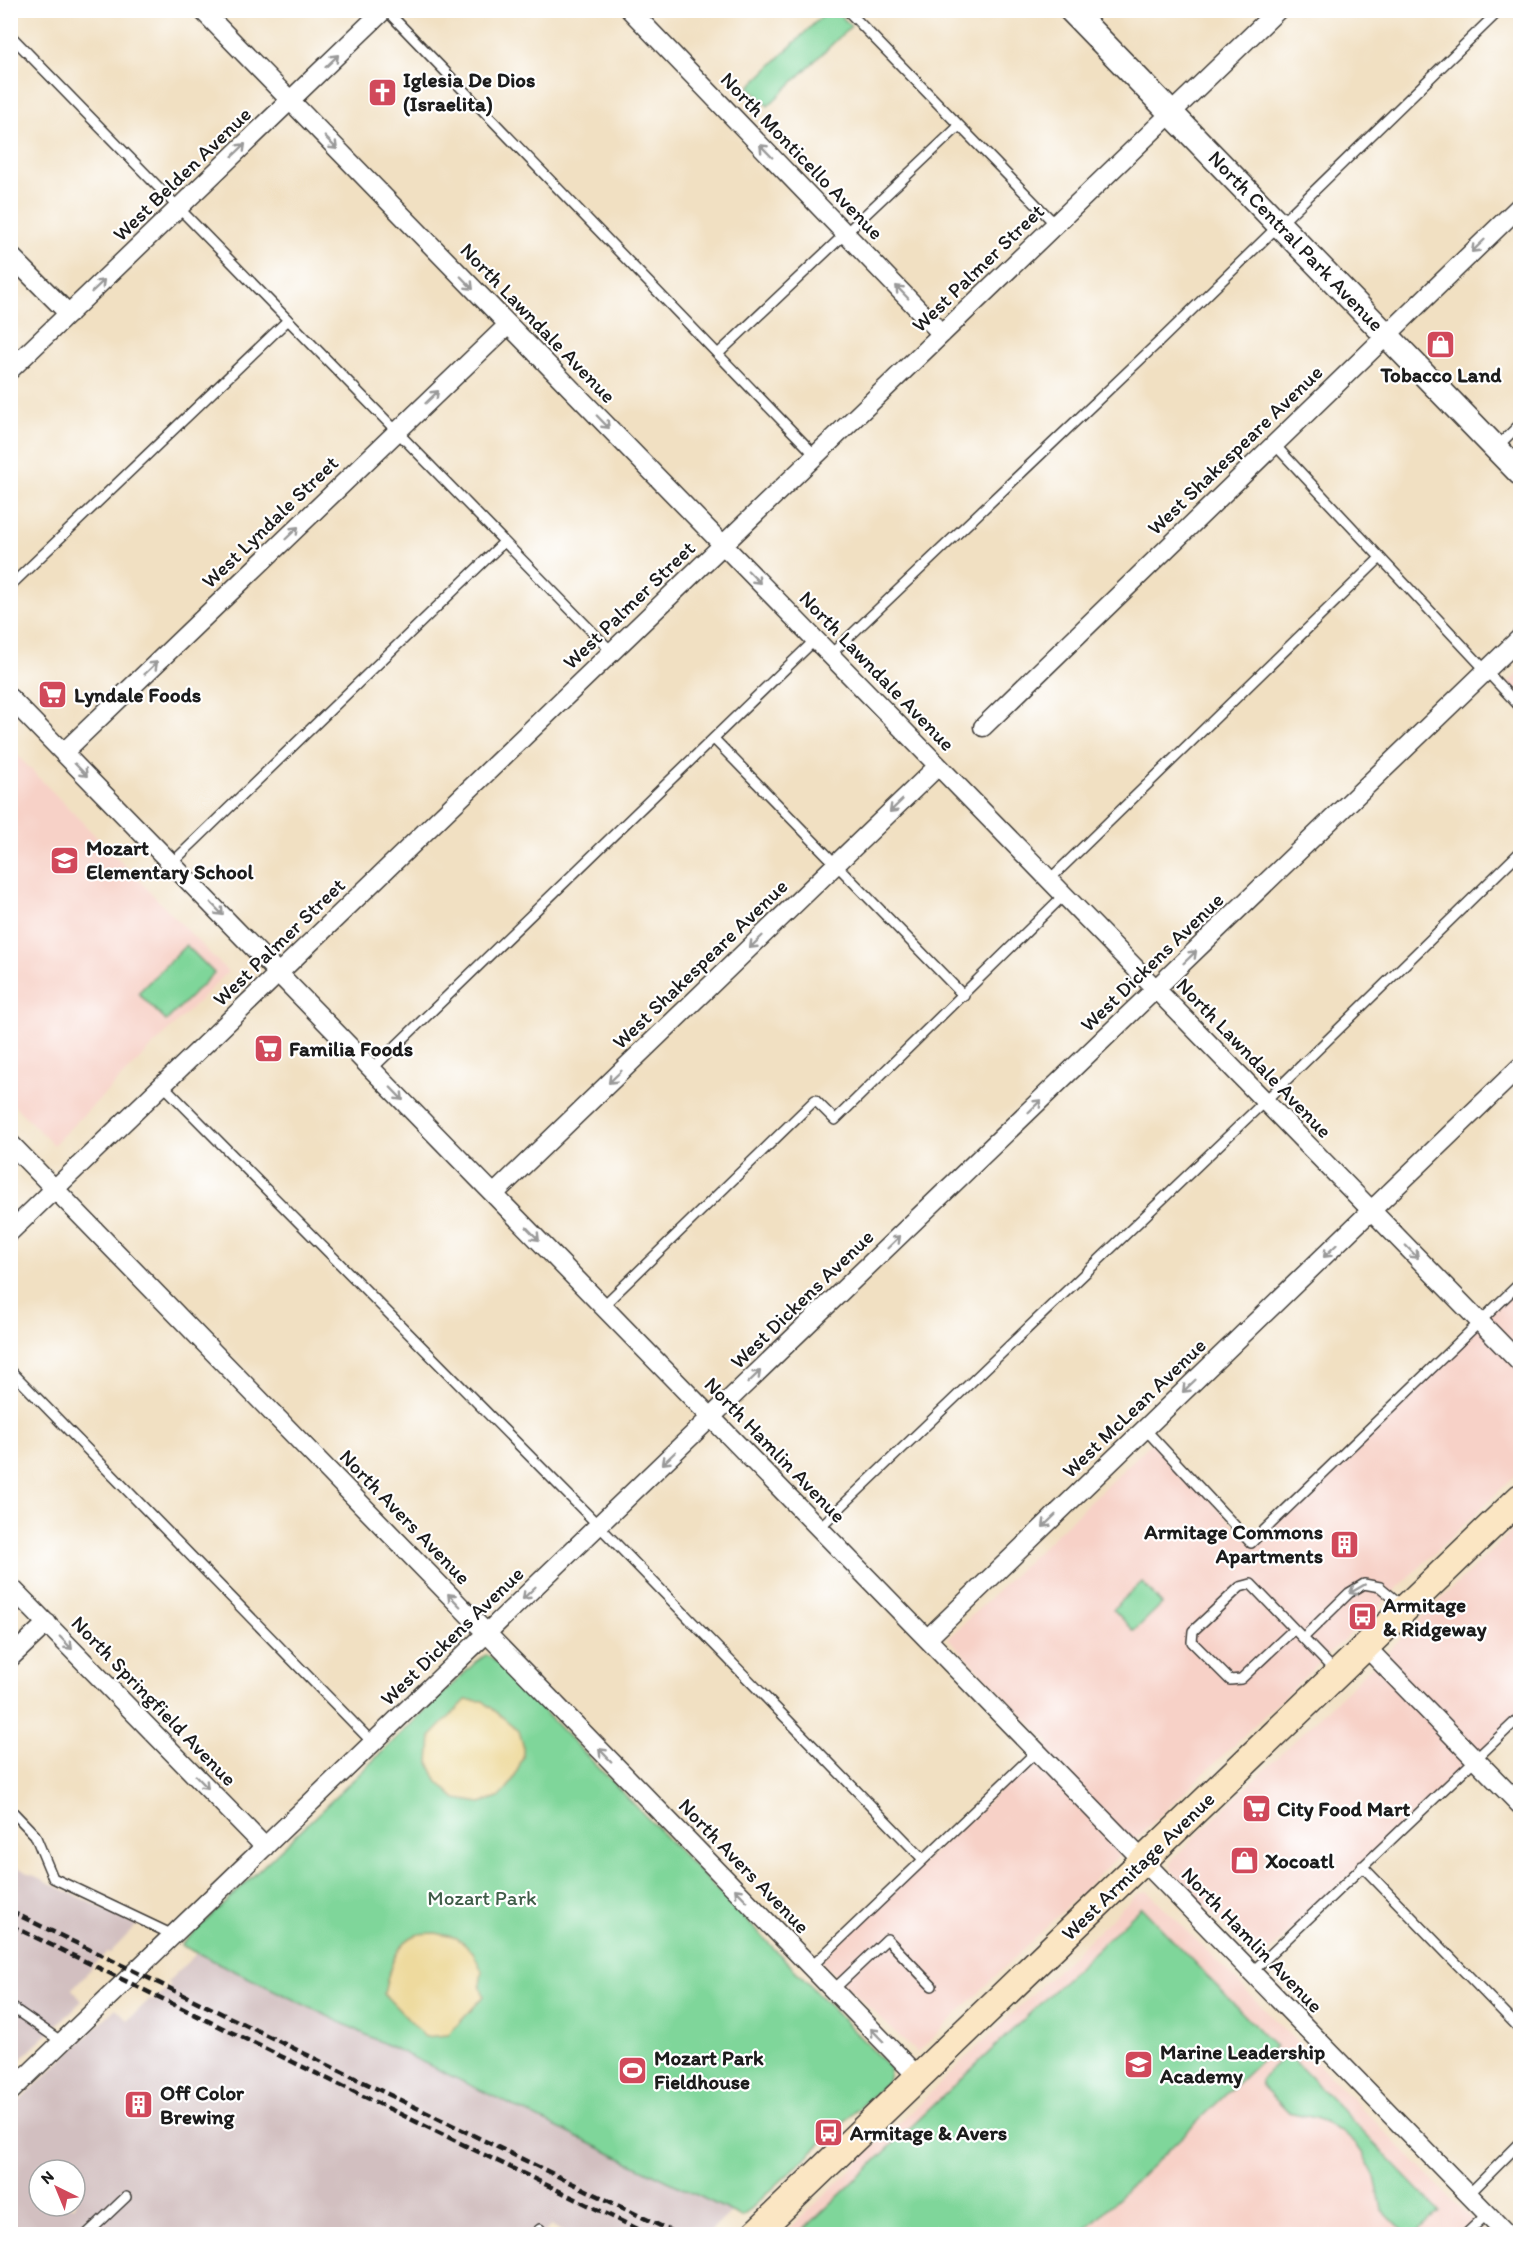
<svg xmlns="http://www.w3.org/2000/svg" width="1531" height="2245" font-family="Itim,sans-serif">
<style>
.built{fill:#f7d1c7}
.industrial{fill:#d2bfc0;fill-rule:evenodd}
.green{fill:#7fd69a;stroke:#4e795b;stroke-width:1.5}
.sand{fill:#eeda9e;stroke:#857b5d;stroke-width:1.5}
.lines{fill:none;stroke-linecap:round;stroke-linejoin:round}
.service-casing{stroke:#3c3935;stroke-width:12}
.minor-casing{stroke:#3c3935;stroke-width:21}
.tertiary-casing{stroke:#3c3935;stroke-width:27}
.secondary-casing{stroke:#3c3935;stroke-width:30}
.service{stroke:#fff;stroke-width:9}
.minor{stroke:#fff;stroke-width:18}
.tertiary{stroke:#fff;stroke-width:24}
.secondary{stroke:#fbe6c3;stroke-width:27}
.rail{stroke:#1c1c1c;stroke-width:4.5;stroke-dasharray:9 4.5;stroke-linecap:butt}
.oneway{stroke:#999}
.labels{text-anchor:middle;stroke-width:4.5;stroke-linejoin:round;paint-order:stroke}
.poi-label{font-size:21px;font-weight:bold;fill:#1c1c1c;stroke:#fff;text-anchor:start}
.street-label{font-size:21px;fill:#1c1c1c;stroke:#fff}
.park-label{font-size:21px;fill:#3f5d48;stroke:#fff}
</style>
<rect width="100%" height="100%" fill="#fff"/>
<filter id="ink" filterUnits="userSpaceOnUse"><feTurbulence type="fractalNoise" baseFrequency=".0167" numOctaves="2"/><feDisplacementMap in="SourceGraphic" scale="12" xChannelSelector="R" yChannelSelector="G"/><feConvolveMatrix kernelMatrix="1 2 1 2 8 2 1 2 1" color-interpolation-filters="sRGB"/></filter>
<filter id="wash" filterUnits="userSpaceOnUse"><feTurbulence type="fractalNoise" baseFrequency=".008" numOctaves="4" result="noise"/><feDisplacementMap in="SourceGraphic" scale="24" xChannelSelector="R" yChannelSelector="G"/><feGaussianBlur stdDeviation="1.35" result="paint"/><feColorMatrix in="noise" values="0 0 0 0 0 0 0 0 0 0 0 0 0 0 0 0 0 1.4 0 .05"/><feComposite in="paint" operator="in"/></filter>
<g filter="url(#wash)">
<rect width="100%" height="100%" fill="#f1e0c2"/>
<path class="built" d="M1520 672V698L1507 684Z
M10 748 228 972 53 1145 11 1102Z
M1520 1283V1471L1146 1829 917 2053 820 1961 1050 1743 948 1638 1154 1440 1251 1543Z
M1520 1523V1714L1259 1961 1185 1887 1172 1871 1171 1864 1174 1857Z
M1146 1891 1150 1893 1486 2234H784L1135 1895Z"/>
<path class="industrial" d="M10 1864 137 1925 110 1953 107 1952 103 1956 72 1989 82 2001 15 2065 10 2061Z
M197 1953 655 2174 731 2212 708 2234H567L551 2226 542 2234H11V2109L116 2008 128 2020 149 2000 152 2001 171 1985 167 1982ZM39 2170H75V2206H39Z"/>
<path class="green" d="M827 11H836L851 26 768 106 749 87Z
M186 945 214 973 166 1021 138 993Z
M1142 1582 1162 1604 1134 1631 1113 1609Z
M486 1655 495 1661 889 2067 890 2074 887 2082 742 2217 181 1945 476 1662Z
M1141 1907 1275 2047 1081 2234H799Z
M1287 2053 1439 2211 1415 2234H1407L1382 2209 1375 2177 1363 2154 1355 2143 1343 2133 1316 2118 1288 2112 1261 2085V2079Z"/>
<path class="sand" d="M466 1700 483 1701 519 1731 523 1745V1757L512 1782 501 1796 481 1803 456 1799 438 1782 429 1763 431 1736Z
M436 1933 457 1938 473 1952 482 1971 480 1985 484 1996 448 2035 425 2037 384 1994C388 1974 394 1944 416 1935 422 1933 430 1933 436 1933Z"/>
</g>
<g filter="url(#ink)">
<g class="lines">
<defs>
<path id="service" d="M386 10 816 456
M847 10 1056 225
M10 35 612 652
M718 354 959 126
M1274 444 1520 707
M1496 448 1520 424
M10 586 288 320
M830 655 1163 338 1500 10
M714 739 964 996
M172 863 504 542
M1049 880 1380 558
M372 1069 815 640
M163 1085 599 1526 923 1859
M603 1306 815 1100 835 1120 1064 895
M10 1370 373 1743
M1145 1429 1251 1543 1520 1283
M819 1528 1265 1101 1520 852
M1294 1629 1241 1679 1230 1680 1192 1642 1193 1631 1240 1587 1251 1584C1280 1614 1308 1644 1337 1673
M1303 1638 1349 1593 1364 1584 1380 1587 1404 1607
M10 1809 35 1835 53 1878 173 1935
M1362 1866 1520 2029
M811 1967 1037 1751
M1252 1972 1520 1717
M833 1990 887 1939 932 1986
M10 2006 62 2042
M1468 2195 1520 2143
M87 2234 126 2197
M534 2234 540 2229
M1466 2234 1487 2214"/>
<path id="minor" d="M202 10 1520 1363
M630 10 942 334
M10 255 69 314
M10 370 384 10
M10 698 1507 2234
M983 727 1520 206
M64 752 508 325
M10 1143 918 2077
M494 1194 938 766
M10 1232 1278 10
M10 1586 265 1847
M927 1639 1520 1067
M1366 1647 1520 1805
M10 1658 47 1623
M10 2092 1520 638"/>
<path id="tertiary" d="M1071 10 1520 473"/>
<path id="secondary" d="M755 2234 1520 1498"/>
</defs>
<use href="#service" class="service-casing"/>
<use href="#minor" class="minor-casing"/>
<use href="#tertiary" class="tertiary-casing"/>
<use href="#secondary" class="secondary-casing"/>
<use href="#service" class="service"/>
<use href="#minor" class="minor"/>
<use href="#tertiary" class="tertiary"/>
<use href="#secondary" class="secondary"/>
<path class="rail" d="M10 1911 677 2234
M10 1925 648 2234"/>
</g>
<defs><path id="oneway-shaft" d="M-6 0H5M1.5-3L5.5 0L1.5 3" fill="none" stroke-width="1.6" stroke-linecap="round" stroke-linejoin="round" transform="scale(1.5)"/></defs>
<g class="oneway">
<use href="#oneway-shaft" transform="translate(332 61) rotate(-44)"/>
<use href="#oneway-shaft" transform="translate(331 143) rotate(46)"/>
<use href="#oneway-shaft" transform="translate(239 150) rotate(-44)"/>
<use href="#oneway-shaft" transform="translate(766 151) rotate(-134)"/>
<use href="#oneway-shaft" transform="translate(1478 246) rotate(136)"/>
<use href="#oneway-shaft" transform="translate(467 283) rotate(46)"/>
<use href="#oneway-shaft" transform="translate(98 286) rotate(-44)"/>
<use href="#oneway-shaft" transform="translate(902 292) rotate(-134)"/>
<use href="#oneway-shaft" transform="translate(432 397) rotate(-44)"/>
<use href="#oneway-shaft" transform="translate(603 422) rotate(46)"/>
<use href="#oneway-shaft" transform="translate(292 533) rotate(-44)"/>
<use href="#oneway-shaft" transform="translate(754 577) rotate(46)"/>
<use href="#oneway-shaft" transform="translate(151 668) rotate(-44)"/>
<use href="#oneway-shaft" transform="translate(81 770) rotate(46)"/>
<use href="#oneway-shaft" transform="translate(896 806) rotate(136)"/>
<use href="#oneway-shaft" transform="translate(217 909) rotate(46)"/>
<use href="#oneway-shaft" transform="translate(756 942) rotate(136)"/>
<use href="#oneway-shaft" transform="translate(1190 957) rotate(-44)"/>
<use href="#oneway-shaft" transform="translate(615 1077) rotate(136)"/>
<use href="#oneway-shaft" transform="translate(397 1094) rotate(46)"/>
<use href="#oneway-shaft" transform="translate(1035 1106) rotate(-44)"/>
<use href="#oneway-shaft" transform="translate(533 1234) rotate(46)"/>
<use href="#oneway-shaft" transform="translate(894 1242) rotate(-44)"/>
<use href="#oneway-shaft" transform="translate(1330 1251) rotate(136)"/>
<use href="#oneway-shaft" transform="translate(1412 1252) rotate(46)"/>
<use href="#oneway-shaft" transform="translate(754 1377) rotate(-44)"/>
<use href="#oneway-shaft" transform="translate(1189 1386) rotate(136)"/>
<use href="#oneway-shaft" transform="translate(669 1458) rotate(136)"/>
<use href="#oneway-shaft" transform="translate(1049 1521) rotate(136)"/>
<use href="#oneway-shaft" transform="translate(1357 1589) rotate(150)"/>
<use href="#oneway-shaft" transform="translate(529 1593) rotate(136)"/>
<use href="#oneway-shaft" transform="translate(454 1600) rotate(-134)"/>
<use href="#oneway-shaft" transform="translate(66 1643) rotate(46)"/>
<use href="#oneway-shaft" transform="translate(605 1755) rotate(-134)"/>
<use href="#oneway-shaft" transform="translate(202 1782) rotate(46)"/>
<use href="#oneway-shaft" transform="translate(741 1895) rotate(-134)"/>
<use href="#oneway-shaft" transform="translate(877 2035) rotate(-134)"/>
</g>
</g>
<defs>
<symbol id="church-square" viewBox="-11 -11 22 22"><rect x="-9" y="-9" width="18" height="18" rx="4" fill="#d1495b" stroke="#fff"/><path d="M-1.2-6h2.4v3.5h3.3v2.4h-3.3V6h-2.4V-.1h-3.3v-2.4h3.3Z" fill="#fff"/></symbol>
<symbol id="shop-square" viewBox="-11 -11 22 22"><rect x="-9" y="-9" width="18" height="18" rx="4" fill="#d1495b" stroke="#fff"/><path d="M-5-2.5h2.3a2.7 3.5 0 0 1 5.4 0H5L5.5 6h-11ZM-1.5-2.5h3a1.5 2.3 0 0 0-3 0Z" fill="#fff"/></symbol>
<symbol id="supermarket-square" viewBox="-11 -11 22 22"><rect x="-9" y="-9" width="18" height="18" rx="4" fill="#d1495b" stroke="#fff"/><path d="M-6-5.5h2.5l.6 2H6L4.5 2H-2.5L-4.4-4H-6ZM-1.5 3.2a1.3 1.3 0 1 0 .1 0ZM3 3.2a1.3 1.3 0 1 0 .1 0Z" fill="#fff"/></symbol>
<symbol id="school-square" viewBox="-11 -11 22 22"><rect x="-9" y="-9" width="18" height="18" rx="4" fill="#d1495b" stroke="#fff"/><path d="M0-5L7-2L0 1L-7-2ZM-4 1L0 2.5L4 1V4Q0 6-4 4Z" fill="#fff"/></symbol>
<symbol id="building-square" viewBox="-11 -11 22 22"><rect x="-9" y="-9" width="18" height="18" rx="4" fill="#d1495b" stroke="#fff"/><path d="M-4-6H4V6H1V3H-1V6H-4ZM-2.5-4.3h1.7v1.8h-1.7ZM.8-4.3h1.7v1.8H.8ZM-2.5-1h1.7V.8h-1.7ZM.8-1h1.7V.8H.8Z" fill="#fff"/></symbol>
<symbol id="bus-square" viewBox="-11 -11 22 22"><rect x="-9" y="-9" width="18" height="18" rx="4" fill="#d1495b" stroke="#fff"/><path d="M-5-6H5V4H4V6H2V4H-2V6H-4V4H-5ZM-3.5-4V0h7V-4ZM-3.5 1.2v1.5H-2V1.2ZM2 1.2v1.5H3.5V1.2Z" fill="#fff"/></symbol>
<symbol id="stadium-square" viewBox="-11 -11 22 22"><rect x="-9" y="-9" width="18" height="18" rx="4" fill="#d1495b" stroke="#fff"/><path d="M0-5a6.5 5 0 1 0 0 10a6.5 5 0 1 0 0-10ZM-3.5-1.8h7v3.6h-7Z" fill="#fff"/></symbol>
</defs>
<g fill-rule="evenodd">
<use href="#church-square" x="366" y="76" width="33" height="33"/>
<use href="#shop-square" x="1424" y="328" width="33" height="33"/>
<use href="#supermarket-square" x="36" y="678" width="33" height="33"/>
<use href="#school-square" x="48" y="844" width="33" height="33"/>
<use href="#supermarket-square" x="252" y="1032" width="33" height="33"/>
<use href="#building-square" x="1328" y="1528" width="33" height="33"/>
<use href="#bus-square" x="1346" y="1600" width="33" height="33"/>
<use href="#supermarket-square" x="1240" y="1792" width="33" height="33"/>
<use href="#shop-square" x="1228" y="1844" width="33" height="33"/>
<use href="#school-square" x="1122" y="2048" width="33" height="33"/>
<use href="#stadium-square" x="616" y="2054" width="33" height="33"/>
<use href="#building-square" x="122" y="2088" width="33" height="33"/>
<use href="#bus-square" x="812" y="2116" width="33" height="33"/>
</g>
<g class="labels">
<g class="poi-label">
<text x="403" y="87">Iglesia De Dios<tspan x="403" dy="24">(Israelita)</tspan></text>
<text x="1441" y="382" text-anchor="middle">Tobacco Land</text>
<text x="74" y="702">Lyndale Foods</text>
<text x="86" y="855">Mozart<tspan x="86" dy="24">Elementary School</tspan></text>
<text x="289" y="1056">Familia Foods</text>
<text x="1323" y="1539" text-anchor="end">Armitage Commons<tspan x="1323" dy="24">Apartments</tspan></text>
<text x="1383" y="1612">Armitage<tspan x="1383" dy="24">&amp; Ridgeway</tspan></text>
<text x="1277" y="1816">City Food Mart</text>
<text x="1265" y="1868">Xocoatl</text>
<text x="1160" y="2059">Marine Leadership<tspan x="1160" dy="24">Academy</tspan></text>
<text x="654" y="2065">Mozart Park<tspan x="654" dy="24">Fieldhouse</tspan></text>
<text x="160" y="2100">Off Color<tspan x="160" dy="24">Brewing</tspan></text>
<text x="850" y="2140">Armitage &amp; Avers</text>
</g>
<g class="street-label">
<text transform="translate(802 156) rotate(46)" y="7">North Monticello Avenue</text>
<text transform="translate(182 174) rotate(-44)" y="7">West Belden Avenue</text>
<text transform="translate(1296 241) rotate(46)" y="7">North Central Park Avenue</text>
<text transform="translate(978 268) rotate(-44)" y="7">West Palmer Street</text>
<text transform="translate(538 323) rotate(46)" y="7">North Lawndale Avenue</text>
<text transform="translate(1235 450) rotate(-44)" y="7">West Shakespeare Avenue</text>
<text transform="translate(270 522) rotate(-44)" y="7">West Lyndale Street</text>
<text transform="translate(629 605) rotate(-44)" y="7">West Palmer Street</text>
<text transform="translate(877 671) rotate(46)" y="7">North Lawndale Avenue</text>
<text transform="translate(279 942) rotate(-44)" y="7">West Palmer Street</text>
<text transform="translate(1152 962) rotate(-44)" y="7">West Dickens Avenue</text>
<text transform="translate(700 964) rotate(-44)" y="7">West Shakespeare Avenue</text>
<text transform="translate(1254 1058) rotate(46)" y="7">North Lawndale Avenue</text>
<text transform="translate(802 1299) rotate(-44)" y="7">West Dickens Avenue</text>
<text transform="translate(1134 1408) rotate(-44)" y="7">West McLean Avenue</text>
<text transform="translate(775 1450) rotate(46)" y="7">North Hamlin Avenue</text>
<text transform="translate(405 1517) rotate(46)" y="7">North Avers Avenue</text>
<text transform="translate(452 1636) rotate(-44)" y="7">West Dickens Avenue</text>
<text transform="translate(154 1701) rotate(46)" y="7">North Springfield Avenue</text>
<text transform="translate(744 1866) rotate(46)" y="7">North Avers Avenue</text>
<text transform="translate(1138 1866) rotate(-44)" y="7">West Armitage Avenue</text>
<text transform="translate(1252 1940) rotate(46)" y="7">North Hamlin Avenue</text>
</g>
<g class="park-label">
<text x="482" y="1905">Mozart Park</text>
</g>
</g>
<rect width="1531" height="2245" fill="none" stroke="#fff" stroke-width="36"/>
<g transform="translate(57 2188) rotate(317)"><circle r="28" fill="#ffffff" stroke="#a4a4a4" stroke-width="1.5"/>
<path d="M0-4.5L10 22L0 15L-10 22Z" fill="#d1495b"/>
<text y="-9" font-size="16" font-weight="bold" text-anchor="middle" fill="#1c1c1c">N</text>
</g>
</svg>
